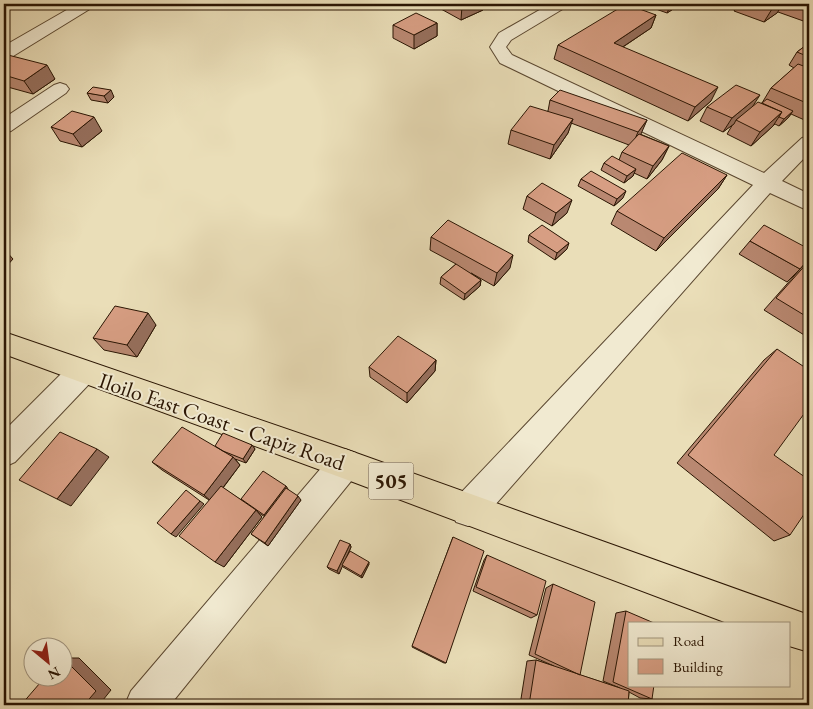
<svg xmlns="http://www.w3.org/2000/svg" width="813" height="709" font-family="'EB Garamond',serif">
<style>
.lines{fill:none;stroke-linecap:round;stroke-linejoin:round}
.minor-casing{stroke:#5a4730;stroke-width:2}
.major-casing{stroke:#2a1503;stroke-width:2}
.minor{fill:#f1ead1;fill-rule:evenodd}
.major{fill:#eadeb8;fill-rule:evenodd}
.wall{fill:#b98871;stroke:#2a1503}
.shaded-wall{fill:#966f5c;stroke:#2a1503}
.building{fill:#d79e83;stroke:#2a1503}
.labels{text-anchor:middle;stroke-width:4;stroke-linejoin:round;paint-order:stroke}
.shield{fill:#f1ead1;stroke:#665541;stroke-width:1}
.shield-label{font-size:21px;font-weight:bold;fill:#2a1503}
.street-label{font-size:22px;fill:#2a1503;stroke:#f1ead1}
</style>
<rect width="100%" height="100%" fill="#eadeb8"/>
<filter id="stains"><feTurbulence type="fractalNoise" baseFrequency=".004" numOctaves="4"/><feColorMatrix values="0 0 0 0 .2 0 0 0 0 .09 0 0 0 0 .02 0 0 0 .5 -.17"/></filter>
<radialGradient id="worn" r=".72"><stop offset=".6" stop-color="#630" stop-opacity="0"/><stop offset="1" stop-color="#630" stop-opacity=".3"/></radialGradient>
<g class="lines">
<defs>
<path id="minor" d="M77 4H96L93 7 10 58 4 59V46Z
M550 4H569L566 7 511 40 506 47 512 55 764 173 802 138 809 136V153L782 181 809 194V211L770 193 480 522 468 526 456 522 452 510 456 498 753 185 500 63 490 47 499 33Z
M60 83 66 85 69 89 66 93 11 131 4 133V118L54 85Z
M82 360 92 363 96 372 92 381 15 462 4 467V431L72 363Z
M345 449 356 453 361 464 356 475 170 705H125L131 691 334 453Z"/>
<path id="major" d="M4 332 345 449 809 615V652L789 646V623H727L345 479 4 354Z"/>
</defs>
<use href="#minor" class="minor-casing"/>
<use href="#major" class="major-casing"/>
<use href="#minor" class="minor"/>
<use href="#major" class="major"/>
</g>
<path class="wall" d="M432 4H484L483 10 461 20Z
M642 4H681L667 13Z
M738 4H809V23L778 12 764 22 734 11Z
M656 15 651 28 623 47 711 101 688 121 554 59 558 45Z
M437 23V36L414 49 393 38V25Z
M809 43V122L791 114 788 118 779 126 775 124 773 126 751 146 727 134 733 124 723 132 700 121 707 107 753 106 762 103 771 88 794 68 789 65 797 52Z
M4 58 55 79 33 94 4 86Z
M87 93 114 97 108 103 91 100Z
M550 100 647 120 640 134 669 146 662 160 647 179 634 173 633 176 624 183 601 170 604 163 619 160 622 152 629 145 571 123 568 133 550 159 508 144 511 130 548 111Z
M51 127 102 131 82 147 60 141Z
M727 175 718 189 656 251 611 224 617 211Z
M581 179 623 198 614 206 578 186Z
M527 196 567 213 552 226 523 209Z
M529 235 567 249 555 260 528 242Z
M431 237 510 268 494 286 471 273 481 280 480 286 464 300 440 284 441 277 456 264 430 250Z
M750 241 800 269 787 282 739 254Z
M809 259V338L764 310Z
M156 325 137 357 104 350 93 338Z
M777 349 774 455 790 535 774 541 677 463 764 360Z
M436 360 435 371 407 403 370 377 369 367Z
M252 445 255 449 246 463 235 459 240 465 223 488 244 502 241 499 286 486 288 490 301 500 268 546 251 534 265 517 256 511 262 517 224 567 209 500 162 470 152 462Z
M453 537 446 663H444L412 647Z
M350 544 351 547 349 552 369 564 362 578 343 567 342 566 339 574 329 569 327 567Z
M487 555 537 615 531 618 473 591 484 560Z
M553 584 580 675 620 688 603 681 616 613 626 611 652 699 640 698 629 692 628 705H520L527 661 536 660 554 666 529 655 546 588Z"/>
<path class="shaded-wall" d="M468 4H484L483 10 461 20 462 6Z
M671 4H681L667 13Z
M779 4H783L777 13 764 22 772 9Z
M656 15 651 28 609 56 614 43Z
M437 23V36L414 49V35Z
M47 65 55 79 33 94 24 81Z
M718 87 711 101 688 121 695 107Z
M111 90 114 97 108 103 104 96Z
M760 95 751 109 736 120 734 124 723 132 732 118Z
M793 111 788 118 779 126 784 119Z
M782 112 773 126 751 146 760 132Z
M94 117 102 131 82 147 73 134Z
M573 119 568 133 550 159 554 145Z
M647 120 641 134 632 146 638 132Z
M669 146 662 160 647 179 653 166Z
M636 169 633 176 624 183 627 176Z
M727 175 718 189 656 251 664 238Z
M626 191 623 198 614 206 617 199Z
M572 200 567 213 552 226 556 213Z
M569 243 567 249 555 260 557 253Z
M4 249 13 259 4 269Z
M513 255 510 268 494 286 497 273Z
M481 280 480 286 464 300 465 294Z
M148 313 156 325 137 357 127 345Z
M436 360 435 371 407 403V393Z
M252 445 255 449 246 463 243 459Z
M97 449 109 457 71 506 57 499Z
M233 457 240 465 212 502 204 495Z
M286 486 288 489 267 518 264 515Z
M298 496 301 500 268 546 265 543Z
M200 501 204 504 176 537 171 534Z
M256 510 262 517 224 567 215 562Z
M350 544 351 547 339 574 337 571Z
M369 562V564L362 578 361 576Z
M63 658H79L111 690 99 705H84Z"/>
<path class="building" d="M457 4H468L462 6Z
M626 4 656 15 614 43 718 87 695 107 558 45Z
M757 4H779L772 9Z
M800 4H809V7Z
M416 13 437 23 414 35 393 25Z
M809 43V57L797 52Z
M8 55 47 65 24 81 4 75V58Z
M798 64 809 68V104L771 88Z
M736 85 760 95 732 118 707 107Z
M93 87 111 90 104 96 87 93Z
M560 90 647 120 638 132 550 100Z
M767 99 793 111 784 119 779 117 782 112 762 103Z
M758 102 782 112 760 132 736 120Z
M530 106 573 119 554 145 511 130Z
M72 111 94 117 73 134 51 127Z
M639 134 669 146 653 166 622 152Z
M682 153 727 175 664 238 617 211Z
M612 156 636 169 627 176 604 163Z
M591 171 626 191 617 199 581 179Z
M542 183 572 200 556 213 527 196Z
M448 220 513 255 497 273 431 237Z
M542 225 569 243 557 253 529 235Z
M764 225 809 249V258L800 269 750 241Z
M809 261V318L776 298Z
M456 264 481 280 465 294 441 277Z
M115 306 148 313 127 345 93 338Z
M398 336 436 360 407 393 369 367Z
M777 349 809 370V407L774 455 809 480V507L790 535 688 455Z
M182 427 233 457 204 495 152 462Z
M60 432 97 449 57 499 19 480Z
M223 433 252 445 243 459 223 451 215 446Z
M263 471 286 486 264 515 241 499Z
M221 486 256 510 215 562 179 536Z
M286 488 298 496 265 543 251 534Z
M186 490 200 501 171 534 157 523Z
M453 537 484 551 446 663 412 646Z
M340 540 350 544 337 571 327 567Z
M350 551 369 562 361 576 342 565Z
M487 555 546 581 537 615 476 587Z
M553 584 595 602 580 675 535 654Z
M626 611 654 623H629V685H654L652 699 613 682Z
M62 658H63L96 691 84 705H21L46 676H62Z
M536 660 629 691 628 705H529Z"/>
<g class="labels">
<rect class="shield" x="368.5" y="462.5" width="45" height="37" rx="4"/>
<g class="shield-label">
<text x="391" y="488">505</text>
</g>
<g class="street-label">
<text transform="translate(222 421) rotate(19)" y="8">Iloilo East Coast – Capiz Road</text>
</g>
</g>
<rect width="813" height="709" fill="none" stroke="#eadeb8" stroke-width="20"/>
<rect x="5" y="5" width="803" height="699" fill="none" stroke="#2a1503" stroke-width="2.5"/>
<rect x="10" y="10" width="793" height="689" fill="none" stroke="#2a1503"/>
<rect x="628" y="622" width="162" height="65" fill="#f1ead1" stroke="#a1957f"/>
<rect x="638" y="638" width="25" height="8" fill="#eadeb8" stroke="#a1957f"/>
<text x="673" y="646" font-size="15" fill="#2a1503">Road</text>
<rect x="638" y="659" width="25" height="15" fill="#d79e83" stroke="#a1957f"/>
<text x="673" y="672" font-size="15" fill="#2a1503">Building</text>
<g transform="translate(48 662) rotate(151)"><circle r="24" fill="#f1ead1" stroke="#a1957f"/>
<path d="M0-4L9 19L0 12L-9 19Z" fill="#8f2418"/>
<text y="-8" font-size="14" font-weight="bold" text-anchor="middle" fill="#2a1503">N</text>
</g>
<rect width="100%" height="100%" filter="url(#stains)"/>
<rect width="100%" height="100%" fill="url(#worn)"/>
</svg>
